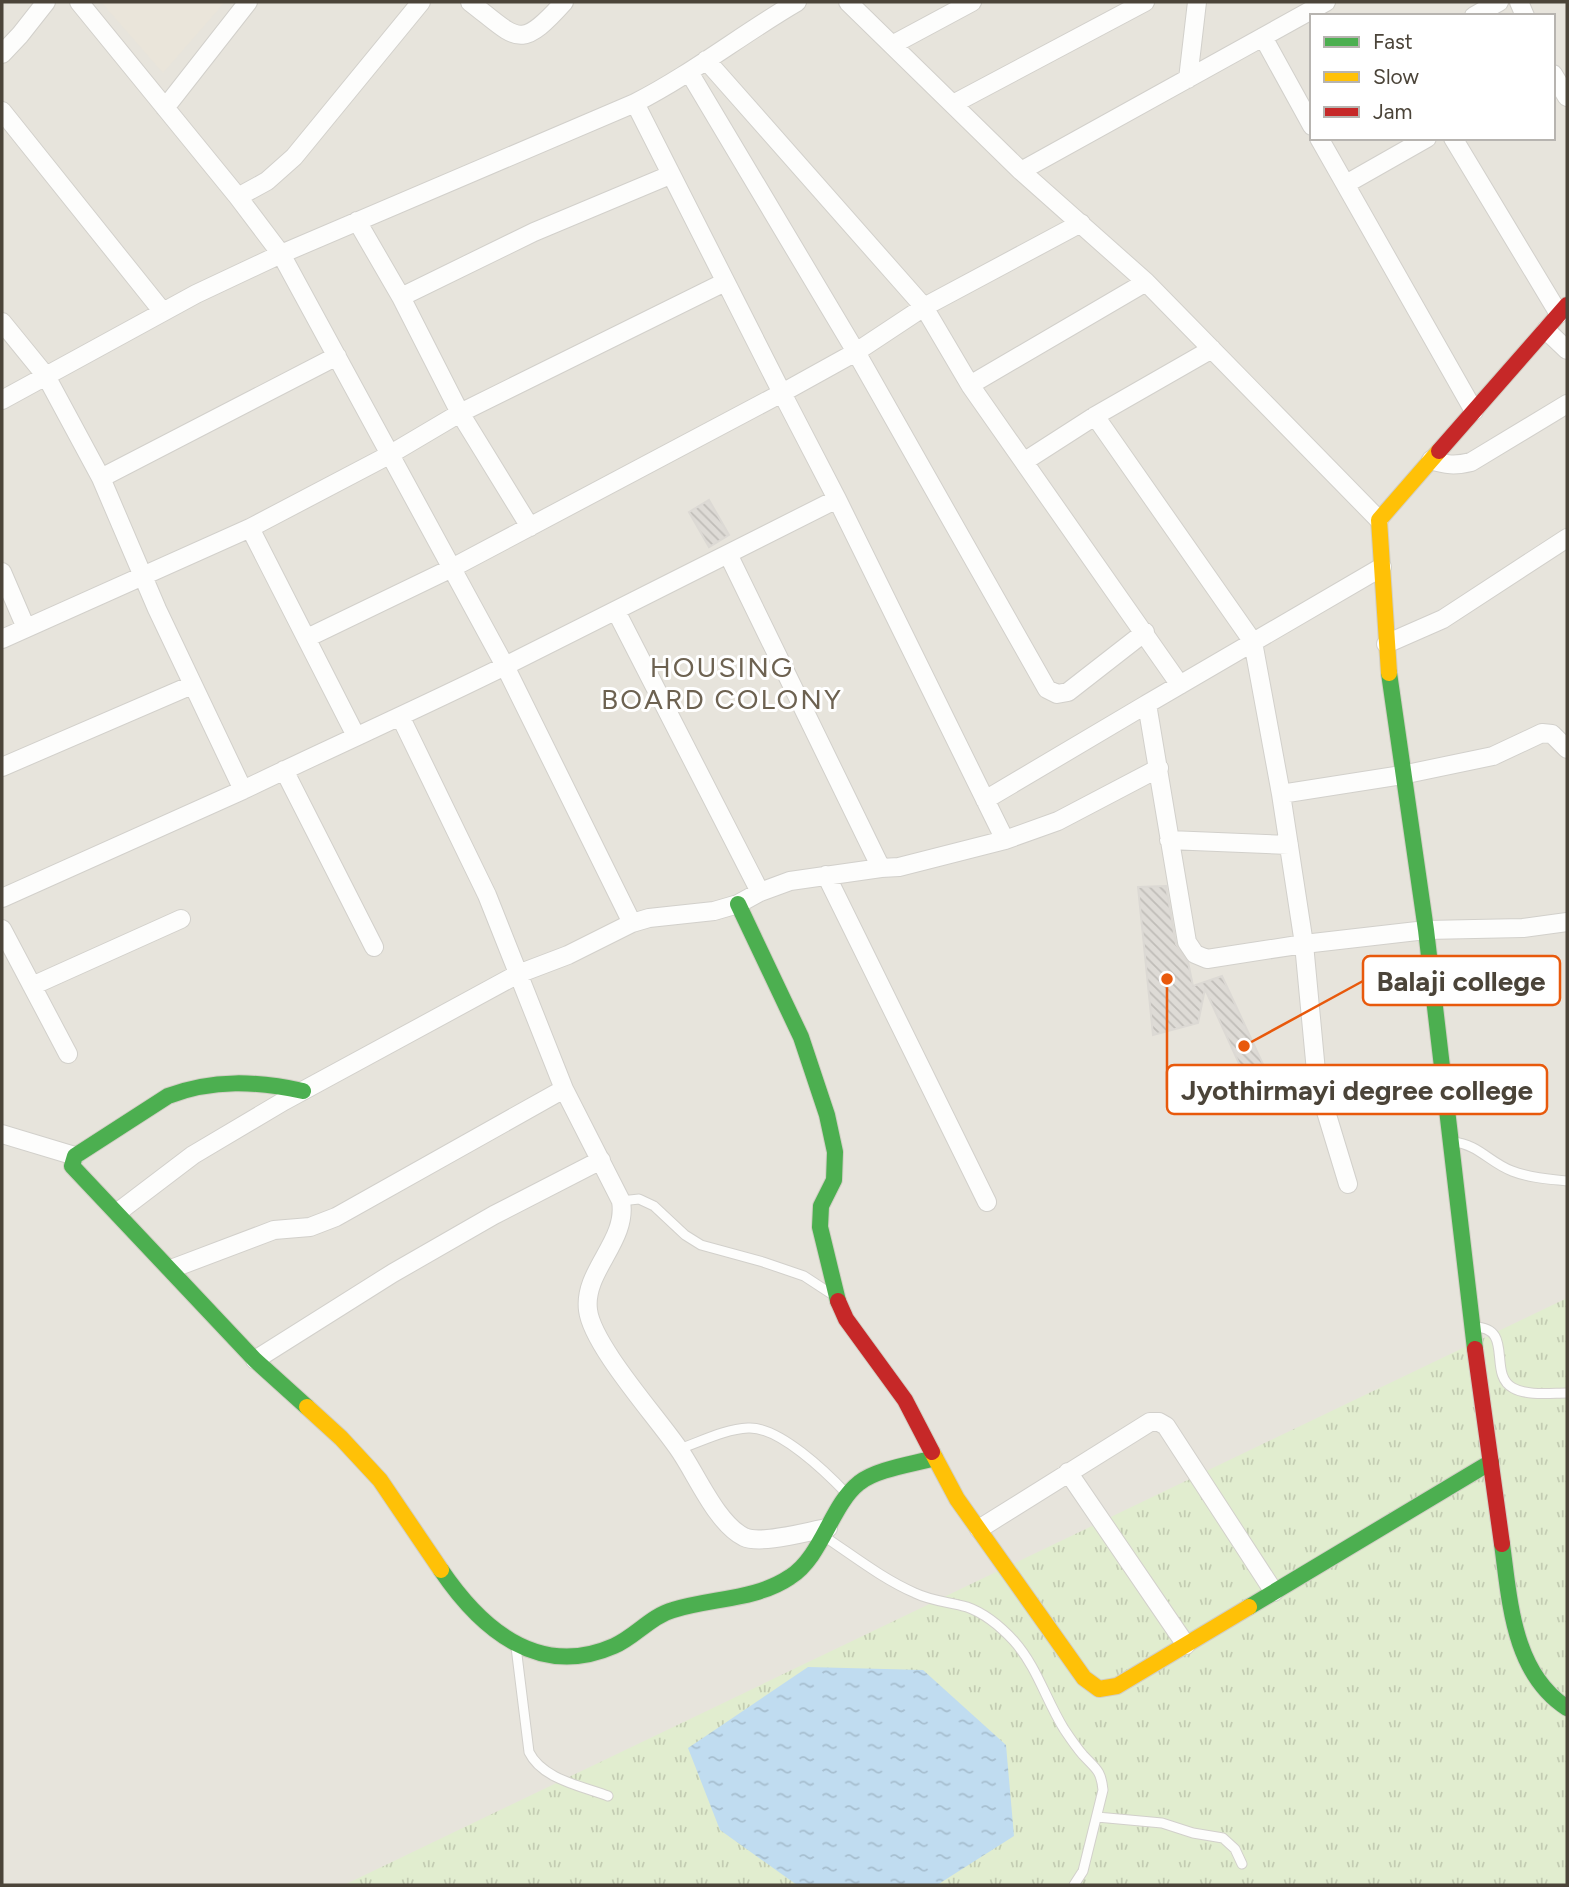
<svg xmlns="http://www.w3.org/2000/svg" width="1569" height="1887" font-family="Figtree,sans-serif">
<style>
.residential{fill:#e7e4dc;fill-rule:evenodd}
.education{fill:#eae5da}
.grass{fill:url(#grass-tufts)}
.water{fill:url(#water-ripples)}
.building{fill:url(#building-back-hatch);stroke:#dcd9d4;stroke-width:2}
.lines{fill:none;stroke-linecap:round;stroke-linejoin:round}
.lane-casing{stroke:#d2d0cb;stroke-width:11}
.street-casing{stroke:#d2d0cb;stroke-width:20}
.fast-casing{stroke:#d2cfc5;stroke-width:18}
.slow-casing{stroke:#d2cfc5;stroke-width:18}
.jam-casing{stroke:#d2cfc5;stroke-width:18}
.lane{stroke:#fdfdfc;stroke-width:9}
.street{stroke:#fdfdfc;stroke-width:18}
.fast{stroke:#4caf50;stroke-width:16}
.slow{stroke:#ffc107;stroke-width:16}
.jam{stroke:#c62828;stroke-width:16}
.labels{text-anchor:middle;stroke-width:6;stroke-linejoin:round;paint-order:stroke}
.neighbourhood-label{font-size:28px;letter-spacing:2px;fill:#6d6251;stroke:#fff}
.leader{fill:none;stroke:#e8590c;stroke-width:2.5}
.callout-dot{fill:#e8590c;stroke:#fff;stroke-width:2.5}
.callout{fill:#fff;stroke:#e8590c;stroke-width:2.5}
.callout-label{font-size:28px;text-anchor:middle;font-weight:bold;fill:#4b4439}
</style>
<defs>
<pattern id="grass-tufts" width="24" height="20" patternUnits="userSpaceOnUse" patternTransform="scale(1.75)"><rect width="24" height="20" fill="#e1edcf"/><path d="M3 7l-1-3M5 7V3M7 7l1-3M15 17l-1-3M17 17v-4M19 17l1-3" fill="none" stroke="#c3ccb2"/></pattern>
<pattern id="water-ripples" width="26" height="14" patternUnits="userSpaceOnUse" patternTransform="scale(1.75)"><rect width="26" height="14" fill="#c0dcf0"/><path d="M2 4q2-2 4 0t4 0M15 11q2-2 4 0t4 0" fill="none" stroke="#a6becf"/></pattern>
<pattern id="building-back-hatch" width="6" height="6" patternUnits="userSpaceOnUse" patternTransform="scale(1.75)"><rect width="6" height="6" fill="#dedbd6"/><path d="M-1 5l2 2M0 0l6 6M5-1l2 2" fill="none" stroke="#c0bdb8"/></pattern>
</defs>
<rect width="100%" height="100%" fill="#f4f2ee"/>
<path class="residential" d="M2 2H1567V1885H2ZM1312 16H1553V138H1312Z"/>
<path class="education" d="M101 2H225L163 73Z"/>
<path class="grass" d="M1567 1298V1885H344Z"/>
<path class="water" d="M808 1667 923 1670 1006 1745 1014 1836 937 1885H797L720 1830 688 1748Z"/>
<path class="building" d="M709 500 729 535 709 547 689 512Z
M1166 886 1176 944 1188 962 1193 986 1222 976 1282 1105 1262 1114 1205 989 1198 1023 1153 1035 1138 887Z"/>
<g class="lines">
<defs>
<path id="lane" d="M1453 1142C1478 1144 1490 1163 1512 1171 1530 1178 1549 1179 1567 1181
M621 1201 639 1199 654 1206 685 1235 701 1245 763 1262 804 1276 830 1293
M1474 1327C1515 1327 1487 1374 1513 1388 1527 1396 1551 1393 1567 1393
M679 1449C700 1442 725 1429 748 1428 779 1426 827 1473 847 1494
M825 1537C855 1557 883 1579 915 1593 931 1601 950 1602 967 1607 984 1613 1002 1628 1014 1641 1037 1667 1046 1700 1064 1729 1070 1738 1076 1747 1083 1755 1096 1769 1101 1770 1103 1790L1083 1871 1074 1885
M516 1647 529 1752C542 1779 581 1786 608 1796
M1097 1817 1162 1823 1193 1833 1223 1838 1235 1849 1242 1864"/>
<path id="street" d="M79 2 238 197 281 254 505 666 837 499
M470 2C518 39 519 52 564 2
M848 2 1021 171 1146 282 1379 520
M1519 2 1525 16
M1474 16 1499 2
M1263 37 1312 126
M892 45 972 2
M2 54 20 35 46 2
M706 60 924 307 970 385 1180 685
M689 72 856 352 1047 689 1057 694 1068 692 1145 632
M1553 74 1567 97
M1188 79 1197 2
M953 104 1145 2
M165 108 248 2
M2 111 163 312
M1319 138 1474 411
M1453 138 1559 314
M1021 171 1326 2
M1346 184 1427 138
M238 197 267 181 294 157 421 2
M357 221 401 297 460 413 530 527
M401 297 534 232 670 175
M2 322 46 376 101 478 157 609 243 790 2 898
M1546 330 1567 350
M970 385 1146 282
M2 400 196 294 281 254 635 103C692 74 742 34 797 2
M1095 416 1253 642 1281 794 1304 944 1317 1082 1348 1184
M1431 460C1446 465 1455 466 1471 462L1567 404
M1025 461 1095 416 1212 349
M101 478 337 356
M250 528 356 736
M728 554 881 868
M1382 567 1147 704 1187 942 1195 954 1207 959 1304 944 1426 930 1523 928 1567 922
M2 572 26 628
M616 611 760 892
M307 638 450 569 782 393 635 103
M2 639 250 528 389 455 460 413 725 282
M1386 644 1443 619 1567 538
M401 718 487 895 564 1089 621 1201C628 1241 583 1271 588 1310 592 1345 656 1416 678 1448 696 1473 716 1523 744 1537 761 1545 809 1531 828 1528
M2 767 192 685
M284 770 374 947
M243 790C330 748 418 709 505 666L632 923
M1281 794 1402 775 1493 756 1542 733 1552 734 1567 749
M985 800 1147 704
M1005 840 837 499 782 393 856 352 924 307 1081 223
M1169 840 1289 845
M826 875 987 1202
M2 929 68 1054
M32 986 181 919
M2 1134 75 1156
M118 1212 193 1155 284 1101 518 974 568 955 632 923 649 918 714 911 738 904 760 892 790 881 881 868 899 867 1005 840 1058 821 1159 768
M171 1269 274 1230 310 1227 336 1217 564 1089
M255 1360 393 1273 494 1215 601 1160
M1068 1472 1186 1645
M979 1529 1150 1422H1159L1166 1426 1274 1592"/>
<path id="fast" d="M1389 673 1426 930 1475 1349
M738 904 801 1037 827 1115 835 1152 834 1180 821 1206 820 1227 838 1301
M303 1091C257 1081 213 1079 168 1096L75 1156 72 1166 255 1360 307 1407
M1502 1544C1510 1602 1513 1673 1567 1708
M441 1570C481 1629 539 1679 614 1646 635 1637 651 1616 673 1610 712 1598 756 1600 790 1577 822 1557 831 1505 859 1483 876 1469 914 1464 935 1458
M1249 1607 1491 1462"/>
<path id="slow" d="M1389 673 1379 520 1439 451
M307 1407 341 1438 380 1480 441 1570
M932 1452 957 1499 1084 1678 1099 1689 1117 1686 1249 1607"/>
<path id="jam" d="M1439 451 1567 305
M838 1301 846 1319 905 1400 932 1452
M1475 1349 1502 1544"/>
</defs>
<use href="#lane" class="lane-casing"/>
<use href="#street" class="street-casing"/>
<use href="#fast" class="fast-casing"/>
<use href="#slow" class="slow-casing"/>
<use href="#jam" class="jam-casing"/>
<use href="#lane" class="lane"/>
<use href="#street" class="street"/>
<use href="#fast" class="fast"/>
<use href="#slow" class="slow"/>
<use href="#jam" class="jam"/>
</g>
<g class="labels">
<g class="neighbourhood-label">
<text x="722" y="677">HOUSING<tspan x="722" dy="32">BOARD COLONY</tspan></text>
</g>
</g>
<path class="leader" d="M1244 1046L1363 981M1167 979L1167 1090"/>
<g class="callout-dot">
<circle cx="1244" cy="1046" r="7"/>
<circle cx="1167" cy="979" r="7"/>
</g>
<g class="callout">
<rect x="1363" y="956" width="197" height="49" rx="7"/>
<rect x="1167" y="1065" width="380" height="49" rx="7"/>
</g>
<g class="callout-label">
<text x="1461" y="991">Balaji college</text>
<text x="1357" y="1100">Jyothirmayi degree college</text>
</g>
<rect width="1569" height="1887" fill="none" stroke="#4b4439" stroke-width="7"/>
<rect x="1310" y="14" width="245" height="126" fill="#ffffff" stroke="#b7b4b0" stroke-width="2"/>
<rect x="1324" y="37" width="35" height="10" fill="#4caf50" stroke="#b7b4b0" stroke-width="2"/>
<text x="1373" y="49" font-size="21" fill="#4b4439">Fast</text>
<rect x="1324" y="72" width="35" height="10" fill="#ffc107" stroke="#b7b4b0" stroke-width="2"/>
<text x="1373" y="84" font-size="21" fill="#4b4439">Slow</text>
<rect x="1324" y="107" width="35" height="10" fill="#c62828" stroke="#b7b4b0" stroke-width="2"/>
<text x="1373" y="119" font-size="21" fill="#4b4439">Jam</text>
</svg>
